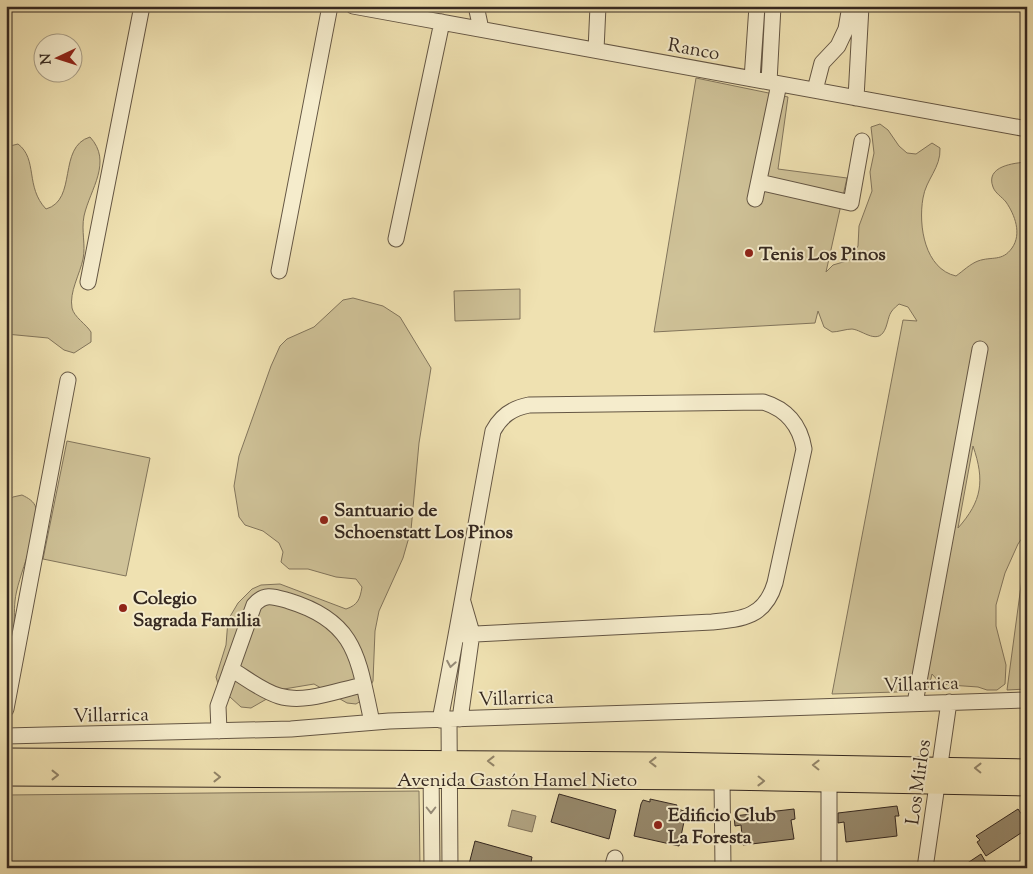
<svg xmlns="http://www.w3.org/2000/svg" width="1033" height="874" font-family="'Sorts Mill Goudy',serif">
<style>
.green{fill:#cfc298;stroke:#82755c;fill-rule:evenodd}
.water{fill:#b0a280;stroke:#7f715a}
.building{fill:#96886b;stroke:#352820}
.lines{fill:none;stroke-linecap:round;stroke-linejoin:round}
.minor-casing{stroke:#645644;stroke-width:17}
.major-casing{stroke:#352820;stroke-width:21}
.minor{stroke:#f5eccc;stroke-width:15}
.major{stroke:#efe1b1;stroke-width:19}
.oneway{stroke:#958a76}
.oneway2{stroke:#928468}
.poi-dot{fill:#8f2418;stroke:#f5eccc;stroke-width:2}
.labels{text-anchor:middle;stroke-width:4;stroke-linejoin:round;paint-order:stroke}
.street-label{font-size:19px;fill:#352820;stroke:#f5eccc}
.poi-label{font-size:19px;font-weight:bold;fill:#352820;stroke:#f5eccc;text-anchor:start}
</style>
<rect width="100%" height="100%" fill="#efe1b1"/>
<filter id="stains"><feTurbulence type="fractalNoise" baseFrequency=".004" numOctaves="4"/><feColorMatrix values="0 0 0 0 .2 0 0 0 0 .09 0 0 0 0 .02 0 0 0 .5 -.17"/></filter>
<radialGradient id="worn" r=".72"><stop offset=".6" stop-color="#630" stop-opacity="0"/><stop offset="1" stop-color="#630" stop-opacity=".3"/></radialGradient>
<path class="green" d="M696 78 788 97 778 169 847 178 826 272 833 265 850 260 858 246 859 226 872 191 870 172 874 153 871 127 880 124 888 130 899 146 907 153 916 154 932 143 940 148C941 168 926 179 923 198 918 226 925 269 956 276 963 271 970 264 978 261 992 256 1002 262 1012 248 1022 234 1015 215 1006 202 1002 197 995 193 993 187 985 166 1014 163 1027 162V531L1018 544 1005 573 996 605V626L1006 665 1005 684 997 690H987L978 687 950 685 940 683 932 674 928 691 832 694 903 320 917 321 908 307 899 304C888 313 890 315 886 327 879 347 863 330 852 329 846 329 838 332 832 332L824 327 818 311 815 323 654 332ZM973 446C985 481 982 501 958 528Z
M90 137C113 162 90 189 84 216 81 231 86 245 83 259 80 274 69 292 72 308 74 317 86 324 91 332V342L74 353 64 350 48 338 6 334V147L18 144C38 159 25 187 46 209 78 200 57 147 90 137Z
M520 289V319L455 321 454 291Z
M353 298 383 306 400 317 431 368 419 443 411 530 403 558 379 611 375 631 373 681 364 699 356 704 347 703 314 684 284 689 251 708 241 707 219 687 216 677 226 645 228 620 238 603 252 589 261 585 280 584 346 609C358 605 360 599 362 587L356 579 336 577 308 569H289L281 562 283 552 279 543 263 531 245 525 239 517 234 486 239 456 271 366 280 346 287 339 314 327 343 300Z
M67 441 150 458 126 576 43 559Z
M22 495C28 498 34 501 36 508 41 529 17 577 15 601 13 621 17 647 6 665V504L13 497Z
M1027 541V689L1007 690Z
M419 791 420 868H6V795Z"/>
<path class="water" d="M512 810 536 816 532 832 508 826Z"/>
<path class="building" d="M559 794 616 810 609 839 551 822Z
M650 799 677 805 676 808 686 812 679 846 634 836 641 804 643 800 650 802Z
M897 806 899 816H895L897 836 846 842 844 822 838 823V813Z
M794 809 795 819 791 820 794 839 743 845 741 825 735 826 734 816Z
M1018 809 1027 822V829L986 856 977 842 980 840 976 836Z
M475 841 532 857 530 868H468Z
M981 854 989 868H960Z"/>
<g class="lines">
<defs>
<path id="minor" d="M353 6 1027 129
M476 6 481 29
M596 50 598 6
M752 79 757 6
M769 82 773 6
M815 90 822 63 838 46 846 29 850 6
M856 98 861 6
M759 182 851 203 862 141
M755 199 779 84
M396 239 442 22
M279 271 330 6
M88 282 142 6
M231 669C246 678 262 691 279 696 305 704 338 690 363 685
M915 703 980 349
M6 709 68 380
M460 719 472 633 463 602
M440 720C459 624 475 527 493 431 501 416 512 408 529 405L763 402C786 409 800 425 804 449L775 583C765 617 743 619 712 622L456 635
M449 720 450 868
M219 731 218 706 254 605C265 592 275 597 289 601 358 622 358 660 372 722
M6 736 291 729 389 721 1027 700
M431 768 432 868
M722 780 723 868
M612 868 615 858
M829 868V782
M925 868 949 702"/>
<path id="major" d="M6 758 663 762 1027 769
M6 776 722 780 1027 786"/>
</defs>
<use href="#minor" class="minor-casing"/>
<use href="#major" class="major-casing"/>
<use href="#minor" class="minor"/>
<use href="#major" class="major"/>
</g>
<defs><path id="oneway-chevron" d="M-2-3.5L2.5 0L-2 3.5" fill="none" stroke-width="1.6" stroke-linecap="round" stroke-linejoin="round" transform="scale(1.25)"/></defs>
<g class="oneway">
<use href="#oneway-chevron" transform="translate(451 664) rotate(100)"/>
<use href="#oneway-chevron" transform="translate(431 810) rotate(90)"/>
</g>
<g class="oneway2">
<use href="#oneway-chevron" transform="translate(491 761) rotate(-180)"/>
<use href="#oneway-chevron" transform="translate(653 762) rotate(-180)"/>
<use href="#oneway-chevron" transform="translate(816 765) rotate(-179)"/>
<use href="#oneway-chevron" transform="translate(978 768) rotate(-179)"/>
<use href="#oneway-chevron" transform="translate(55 775)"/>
<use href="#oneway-chevron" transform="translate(217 777) rotate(1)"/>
<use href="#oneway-chevron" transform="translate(761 781) rotate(1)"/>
</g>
<g class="poi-dot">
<circle cx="749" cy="253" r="5"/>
<circle cx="324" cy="520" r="5"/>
<circle cx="123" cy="608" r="5"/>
<circle cx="658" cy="825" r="5"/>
</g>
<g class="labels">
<g class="street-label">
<text transform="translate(694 48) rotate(10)" y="7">Ranco</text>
<text transform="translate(921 683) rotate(-2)" y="7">Villarrica</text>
<text transform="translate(516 697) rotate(-2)" y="7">Villarrica</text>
<text transform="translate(111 714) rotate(-1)" y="7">Villarrica</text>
<text x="517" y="786">Avenida Gastón Hamel Nieto</text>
<text transform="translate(917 782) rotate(-82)" y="7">Los Mirlos</text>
</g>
<g class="poi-label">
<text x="759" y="260">Tenis Los Pinos</text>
<text x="334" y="516">Santuario de<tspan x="334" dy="22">Schoenstatt Los Pinos</tspan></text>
<text x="133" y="604">Colegio<tspan x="133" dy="22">Sagrada Familia</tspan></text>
<text x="668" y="821">Edificio Club<tspan x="668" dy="22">La Foresta</tspan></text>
</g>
</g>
<rect width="1033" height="874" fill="none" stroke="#efe1b1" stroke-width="25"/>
<rect x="8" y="8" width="1018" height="859" fill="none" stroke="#352820" stroke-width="2.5"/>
<rect x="12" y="12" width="1008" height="849" fill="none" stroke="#352820"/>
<g transform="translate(58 58) rotate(266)"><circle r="24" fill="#f5eccc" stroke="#a89e87"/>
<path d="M0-4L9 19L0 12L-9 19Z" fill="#8f2418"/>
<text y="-8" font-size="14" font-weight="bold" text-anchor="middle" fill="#352820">N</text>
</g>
<rect width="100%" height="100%" filter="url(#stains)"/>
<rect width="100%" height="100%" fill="url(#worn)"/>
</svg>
